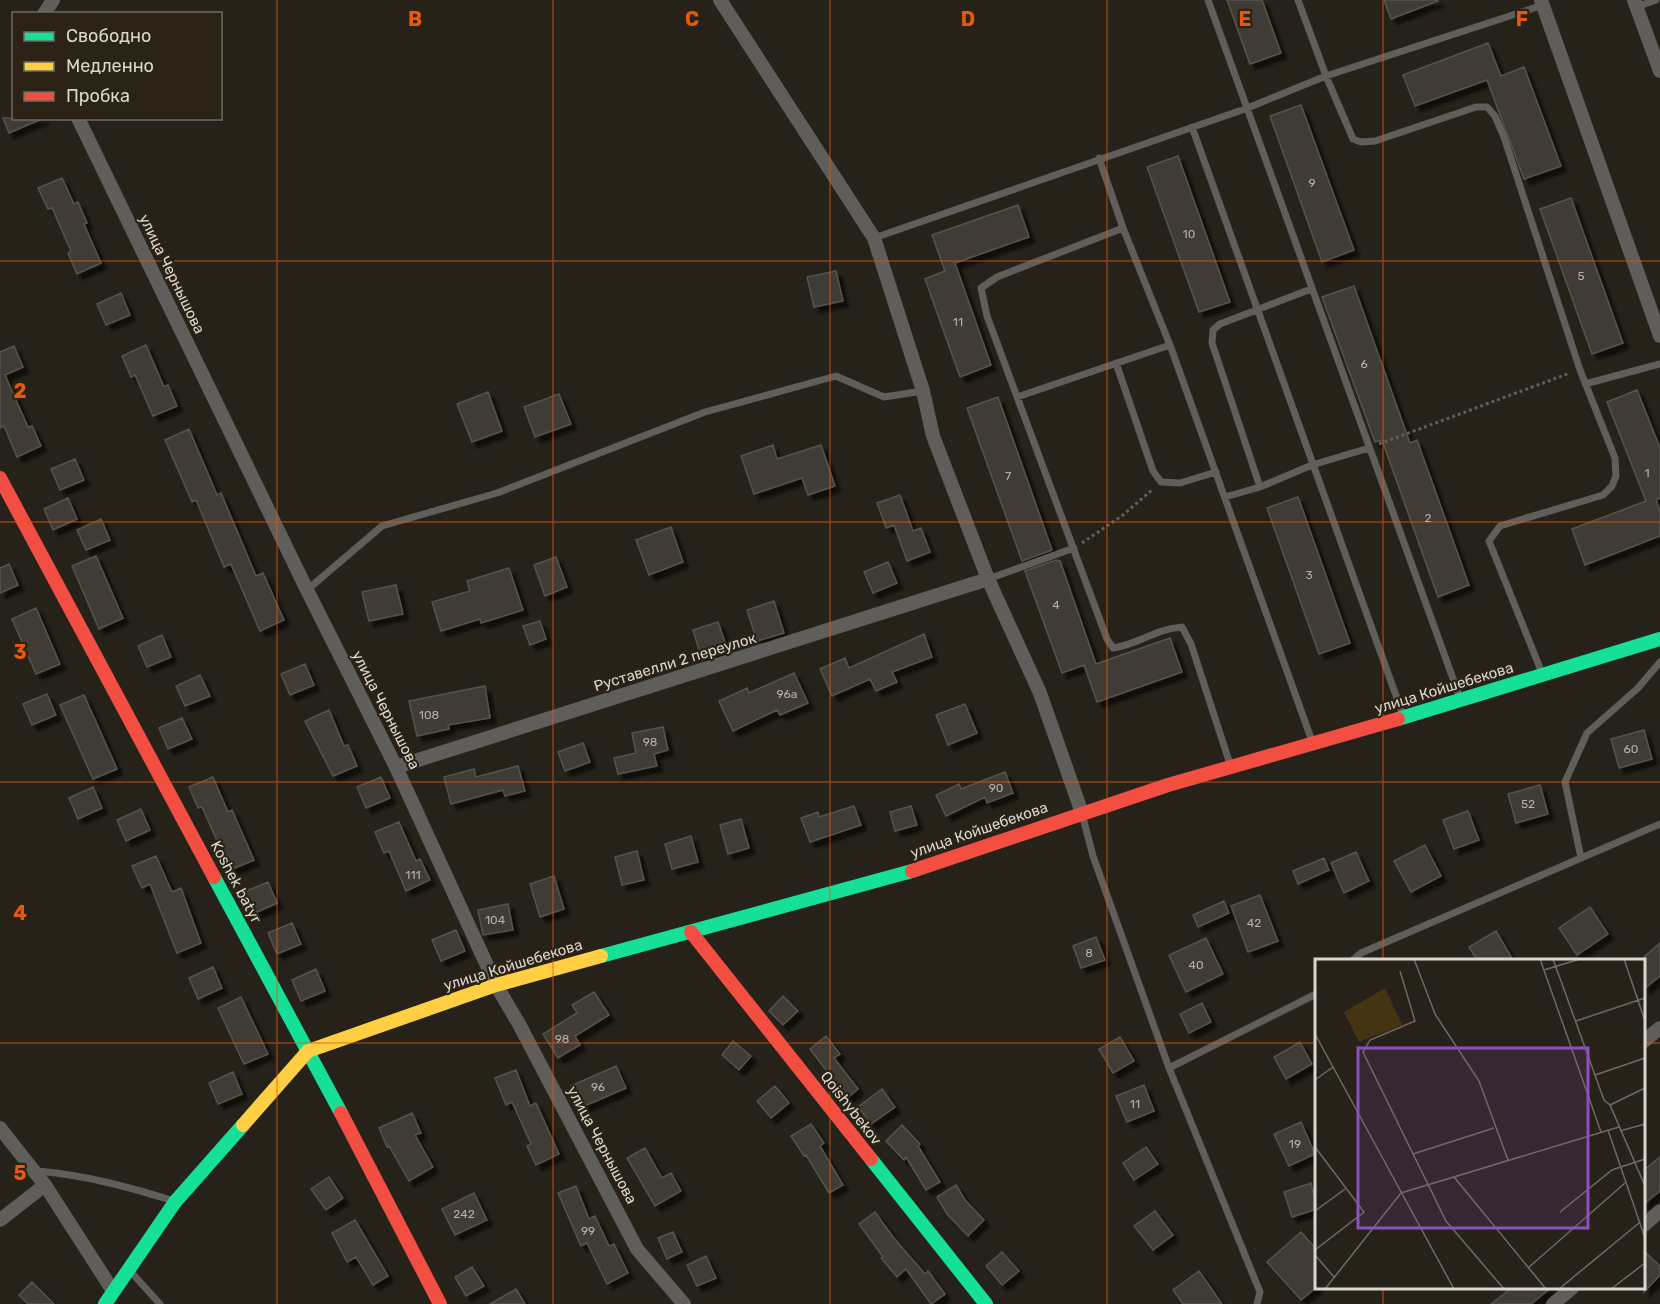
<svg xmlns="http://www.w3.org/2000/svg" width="1660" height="1304" font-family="Rubik,sans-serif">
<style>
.building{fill:#3f3b35;stroke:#56524c;stroke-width:1.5;filter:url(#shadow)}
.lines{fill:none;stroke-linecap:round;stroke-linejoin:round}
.path{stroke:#605e5b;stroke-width:3;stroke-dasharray:3 3;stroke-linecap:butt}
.lane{stroke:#605e5b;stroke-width:7}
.street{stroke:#605e5b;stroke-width:14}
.fast{stroke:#16e098;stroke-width:14}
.slow{stroke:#ffcf43;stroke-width:14}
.jam{stroke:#f24e42;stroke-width:14}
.grid{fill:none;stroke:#e8590c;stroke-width:1.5;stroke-opacity:0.55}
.labels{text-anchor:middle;stroke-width:4.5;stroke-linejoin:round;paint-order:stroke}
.number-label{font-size:12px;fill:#b5b0a8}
.street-label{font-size:15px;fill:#dcd7ce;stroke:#2a2316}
.inset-road{fill:none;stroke:#6f6a62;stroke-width:1.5}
.view{fill:#8e4ec2;fill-opacity:0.15;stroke:#8e4ec2;stroke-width:3}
.inset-edge{fill:none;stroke:#dcd7ce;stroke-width:3}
.grid-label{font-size:20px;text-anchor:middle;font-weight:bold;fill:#e8590c;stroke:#2a2316;stroke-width:4.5;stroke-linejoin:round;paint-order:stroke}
</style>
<defs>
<filter id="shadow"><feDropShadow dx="5.5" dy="5.5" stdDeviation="1.5" flood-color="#0009"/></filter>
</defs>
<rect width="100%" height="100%" fill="#26221a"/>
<path class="building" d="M1227 0H1262L1281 53 1250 64Z
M1384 0H1438V1L1391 19Z
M1488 43 1501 76 1524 67 1561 166 1524 179 1487 80 1415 106 1403 75Z
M1301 105 1354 250 1322 262 1270 116Z
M3 118H44L9 133Z
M1178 156 1230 302 1199 312 1147 167Z
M62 178 74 204 78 202 87 223 84 224 101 263 77 274 68 253 71 251 52 208 48 209 38 188Z
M1571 198 1623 343 1592 354 1540 209Z
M1018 205 1029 237 955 263 991 365 960 377 925 279 945 271 932 235Z
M836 271 843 301 814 307 807 277Z
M1354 286 1410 443 1417 440 1469 585 1438 597 1382 440 1375 442 1322 297Z
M121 293 130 315 106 325 97 304Z
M146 345 164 387 168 385 177 406 153 416 135 375 131 377 122 356Z
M14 346 23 367 5 375 28 427 32 426 41 446 17 457 4 426 0 428V352Z
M1637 390 1660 448V498L1656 500 1660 511V536L1585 565 1572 529 1646 501 1607 402Z
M488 392 502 431 472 442 457 404Z
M559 394 571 424 535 437 524 407Z
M998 397 1052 550 1022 561 967 408Z
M189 429 217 495 221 493 256 576 263 573 284 620 260 631 231 564 224 567 196 500 192 502 165 440Z
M773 445 777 459 821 445 835 486 808 495 802 478 754 494 741 456Z
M75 459 84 480 60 490 51 469Z
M900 495 913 531 921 528 930 552 907 561 894 525 886 528 877 503Z
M1298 497 1350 643 1319 654 1267 508Z
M68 498 77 519 53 530 44 509Z
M101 519 110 540 86 550 77 530Z
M671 527 683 562 649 575 636 540Z
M96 556 123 618 99 629 72 566Z
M556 557 567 587 545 596 534 565Z
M1056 560 1060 561 1096 664 1170 638 1182 672 1097 702 1084 665 1062 673 1025 571Z
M888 562 897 583 873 593 864 572Z
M9 564 18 585 0 593V568Z
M509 568 523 610 481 623 480 619 441 631 432 602 470 591 467 581Z
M396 585 403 614 369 621 362 592Z
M774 601 784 633 757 641 747 610Z
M36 608 60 664 36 674 12 619Z
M540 621 546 639 530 645 523 626Z
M718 622 728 651 702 660 693 630Z
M924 634 932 657 892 672 897 682 876 691 870 679 832 696 820 669 845 658 849 668Z
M162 635 171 657 147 667 138 646Z
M305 664 314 685 290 695 281 674Z
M794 673 808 703 780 715 777 710 733 731 719 701 747 688 749 693Z
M200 675 210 696 185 706 176 686Z
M485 686 490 718 448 725 449 729 417 736 409 701Z
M47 694 56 715 32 725 23 704Z
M84 695 117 769 93 779 60 705Z
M965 704 977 733 948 745 936 715Z
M329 710 344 746 348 745 357 766 333 776 305 721Z
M182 718 192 739 168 749 159 728Z
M663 727 668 750 654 754 657 766 618 774 614 758 636 753 632 733Z
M1644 730 1652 759 1619 768 1611 739Z
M583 743 590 762 565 771 558 752Z
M518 766 525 791 505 796 503 790 451 804 444 777 474 769 476 777Z
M1005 772 1013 793 987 803 985 797 946 816 936 795 959 784 961 789Z
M213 777 228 812 232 810 254 860 230 870 202 807 198 808 189 787Z
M381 777 390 798 366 808 357 787Z
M1540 785 1548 814 1516 823 1508 794Z
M93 787 102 808 78 819 69 798Z
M854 806 861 825 810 842 801 818 818 812 819 817Z
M911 806 917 825 895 831 890 812Z
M141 809 150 830 126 841 117 820Z
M1468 811 1479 840 1454 849 1443 820Z
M741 819 749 848 728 854 720 825Z
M399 822 416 861 420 859 430 880 406 891 389 851 384 853 375 832Z
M691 836 698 862 672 869 665 844Z
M1425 845 1441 876 1411 892 1394 861Z
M637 851 644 880 622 885 615 857Z
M1356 852 1369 881 1344 893 1331 863Z
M156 856 172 892 181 888 201 943 177 953 150 884 142 888 132 866Z
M1324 858 1329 870 1298 884 1293 871Z
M554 876 564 909 540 917 530 884Z
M268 882 277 903 253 914 244 892Z
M1260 895 1278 941 1248 952 1231 906Z
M1224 901 1229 913 1198 927 1193 915Z
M508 904 513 930 483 935 478 910Z
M1590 907 1608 934 1577 955 1559 928Z
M292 923 301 944 277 954 268 933Z
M456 930 465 951 441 961 432 940Z
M1496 931 1513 960H1477L1469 947Z
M1096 937 1105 960 1081 968 1073 946Z
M1206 938 1223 974 1186 992 1169 955Z
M1660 943V976L1644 989V957Z
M213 967 222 988 198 999 189 978Z
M316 969 325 991 301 1001 292 980Z
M594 992 609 1015 575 1036 580 1045 558 1058 543 1034 577 1013 572 1005Z
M783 996 798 1011 783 1025 769 1011Z
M241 997 268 1054 244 1064 218 1008Z
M1202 1003 1211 1022 1189 1033 1180 1014Z
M826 1036 840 1054 834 1058 858 1089 844 1101 831 1085 835 1082 810 1049Z
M1120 1037 1134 1061 1113 1073 1099 1049Z
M733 1041 751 1056 739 1070 722 1055Z
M1300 1042 1312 1064 1286 1079 1274 1057Z
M616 1066 626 1088 580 1108 571 1086Z
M516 1070 530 1106 536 1103 559 1154 536 1165 527 1146 531 1144 512 1102 506 1105 495 1078Z
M233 1072 242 1094 218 1104 209 1083Z
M1144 1085 1154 1111 1127 1122 1116 1096Z
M775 1086 789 1103 771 1118 757 1101Z
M882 1089 895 1107 871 1124 858 1107Z
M412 1113 421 1133 415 1135 433 1167 409 1181 389 1146 387 1147 379 1128Z
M1301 1122 1315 1154 1289 1166 1274 1134Z
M811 1124 824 1143 820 1146 843 1185 829 1193 806 1155 804 1156 791 1136Z
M902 1125 920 1144 918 1146 940 1182 926 1190 906 1157 904 1160 886 1141Z
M1146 1147 1158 1164 1134 1180 1123 1163Z
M645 1148 662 1178 671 1173 681 1191 655 1206 627 1158Z
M1660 1157V1191L1644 1204V1170Z
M329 1177 343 1198 326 1210 311 1189Z
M1311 1183 1317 1209 1292 1217 1284 1192Z
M956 1185 965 1200 984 1220 968 1236 947 1214 937 1197Z
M576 1186 589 1219 595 1216 609 1246 614 1244 628 1273 607 1284 587 1243 581 1246 558 1193Z
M474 1193 487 1220 455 1235 442 1209Z
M1155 1211 1173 1235 1153 1250 1134 1226Z
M875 1212 893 1237 925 1274 928 1271 945 1294 931 1304 906 1269 897 1277 881 1258 883 1257 859 1224Z
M355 1220 388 1276 373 1285 356 1257 347 1262 332 1233Z
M673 1232 682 1252 667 1259 658 1238Z
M1301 1232 1317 1250V1287L1301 1300 1267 1262Z
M1644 1251 1660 1266V1275L1644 1292Z
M1002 1252 1019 1271 1002 1285 986 1266Z
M706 1256 716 1278 697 1286 687 1265Z
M472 1267 484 1286 466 1296 455 1277Z
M1199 1271 1222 1304H1183L1173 1290Z
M32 1282 54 1304H28L19 1295Z
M1513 1287H1552L1531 1304H1491Z
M516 1289 525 1304H490Z"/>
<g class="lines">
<path class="path" d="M1379 444 1570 373
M1082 543 1123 515 1153 489"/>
<path class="lane" d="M1208 0 1460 698
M1298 0 1326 76 1353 139 1361 142 1375 141 1476 107H1487L1495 116 1504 137 1580 370 1615 458 1616 476 1612 486 1603 495 1500 526 1489 541 1542 673
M1636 7 1656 0
M1192 127 1403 715
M1099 158 1123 228 1170 345 1312 741
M1123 228 997 277 981 288 987 316 1107 639 1113 648C1138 645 1154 629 1182 627L1191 644 1230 764
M874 238 1245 109 1326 76 1543 5
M1311 289 1220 324 1213 330 1212 343 1260 487 1312 465 1369 448
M1116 363 1153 471 1161 482 1180 483 1216 472
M1585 384 1660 364
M1017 397 1170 345
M1225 497 1260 487
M988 579 1074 548
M307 590 382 526 497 493 705 412 836 376 884 397 923 391
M1082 814 1093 856 1169 1068 1260 1292 1257 1304
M1581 858 1565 782 1587 733 1638 688 1660 662
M1353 960 1361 953 1660 824
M1169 1068 1316 994
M37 1171C85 1175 129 1187 174 1201
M130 1271 160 1304"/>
<path class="street" d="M720 0 874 238 923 391 933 436 988 579 1040 693 1082 813
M1541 0 1660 336
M1634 0 1660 71
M44 14 53 0
M78 118 307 590 396 767 496 985 519 1024 637 1249 684 1304
M396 767 988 579
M1644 1041 1660 1028
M0 1128 45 1185 0 1220
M45 1185 113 1291
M1644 1225 1660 1211
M1553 1304 1572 1288"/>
<path class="fast" d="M1398 719 1660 639
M214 877 341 1113
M601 956 912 871
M871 1159 986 1304
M105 1304 175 1202 243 1125"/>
<path class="slow" d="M243 1125 308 1051 496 985 601 956"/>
<path class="jam" d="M0 478 214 877
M912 871 1168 785 1398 719
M691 932 871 1159
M341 1113 440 1304"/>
</g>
<path class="grid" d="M277 0V1304M553 0V1304M830 0V1304M1107 0V1304M1383 0V960M0 261H1660M0 522H1660M0 782H1660M0 1043H1316M1644 1043H1660M1383 1288V1304"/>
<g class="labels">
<g class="number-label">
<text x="1312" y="187">9</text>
<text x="1189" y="238">10</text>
<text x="1581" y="280">5</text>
<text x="958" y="326">11</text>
<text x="1364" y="368">6</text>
<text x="1647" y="477">1</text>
<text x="1008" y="480">7</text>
<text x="1428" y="522">2</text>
<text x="1309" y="579">3</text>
<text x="1056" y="609">4</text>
<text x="787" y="698">96а</text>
<text x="429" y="719">108</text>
<text x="650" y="746">98</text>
<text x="1631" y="753">60</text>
<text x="996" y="792">90</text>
<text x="1528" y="808">52</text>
<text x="413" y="879">111</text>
<text x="495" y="924">104</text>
<text x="1254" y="927">42</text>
<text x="1089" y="957">8</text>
<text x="1196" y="969">40</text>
<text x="562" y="1043">98</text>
<text x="598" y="1091">96</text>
<text x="1135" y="1108">11</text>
<text x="1295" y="1148">19</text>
<text x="464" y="1218">242</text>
<text x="588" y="1235">99</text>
</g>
<g class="street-label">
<text transform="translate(172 274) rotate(64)" y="5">улица Чернышова</text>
<text transform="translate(675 662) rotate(-17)" y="5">Руставелли 2 переулок</text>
<text transform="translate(1444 688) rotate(-17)" y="5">улица Койшебекова</text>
<text transform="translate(386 710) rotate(63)" y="5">улица Чернышова</text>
<text transform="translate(979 830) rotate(-19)" y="5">улица Койшебекова</text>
<text transform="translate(236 882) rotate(62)" y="5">Koshek batyr</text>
<text transform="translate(513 965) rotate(-17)" y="5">улица Койшебекова</text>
<text transform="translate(851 1108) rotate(52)" y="5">Qoishybekov</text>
<text transform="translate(602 1145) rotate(62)" y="5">улица Чернышова</text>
</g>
</g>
<g transform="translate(1315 959)">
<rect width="330" height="330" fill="#26221a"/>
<path d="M70 29 87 66 44 83 29 53Z" fill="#453411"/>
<path class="inset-road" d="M99 0 120 55 164 122 193 201M225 0 286 173M238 0 289 141 295 146 330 227M309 0 330 62M229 11 265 0M85 12 100 62 55 81 48 93 131 262 189 330M261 62 330 39M0 75 139 330M280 116 330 99M0 121 18 108M295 146 330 129M293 171 330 279M305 172 330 165M0 188 49 253 0 291M98 195 179 169M139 218 231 330M0 252 30 230M245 253 297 211 330 200M0 296 19 318M213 309 310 224M10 330 86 234 304 168M244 330 324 264M296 330 330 304"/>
<path class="view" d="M43 89H273V269H43Z"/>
<rect width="330" height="330" class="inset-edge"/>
</g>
<g class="grid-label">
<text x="415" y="26">B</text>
<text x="692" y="26">C</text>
<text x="968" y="26">D</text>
<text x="1245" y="26">E</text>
<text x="1522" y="26">F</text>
<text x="20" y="398">2</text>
<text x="20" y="659">3</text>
<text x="20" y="920">4</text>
<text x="20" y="1180">5</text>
</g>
<rect x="12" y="12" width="210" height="108" fill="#2a2316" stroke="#716b60" stroke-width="1.5"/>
<rect x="24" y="32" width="30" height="9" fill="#16e098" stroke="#716b60" stroke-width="1.5"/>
<text x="66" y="42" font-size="18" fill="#dcd7ce">Свободно</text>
<rect x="24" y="62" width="30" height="9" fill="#ffcf43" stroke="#716b60" stroke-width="1.5"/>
<text x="66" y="72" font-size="18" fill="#dcd7ce">Медленно</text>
<rect x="24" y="92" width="30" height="9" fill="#f24e42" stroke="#716b60" stroke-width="1.5"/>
<text x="66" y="102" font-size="18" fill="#dcd7ce">Пробка</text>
</svg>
